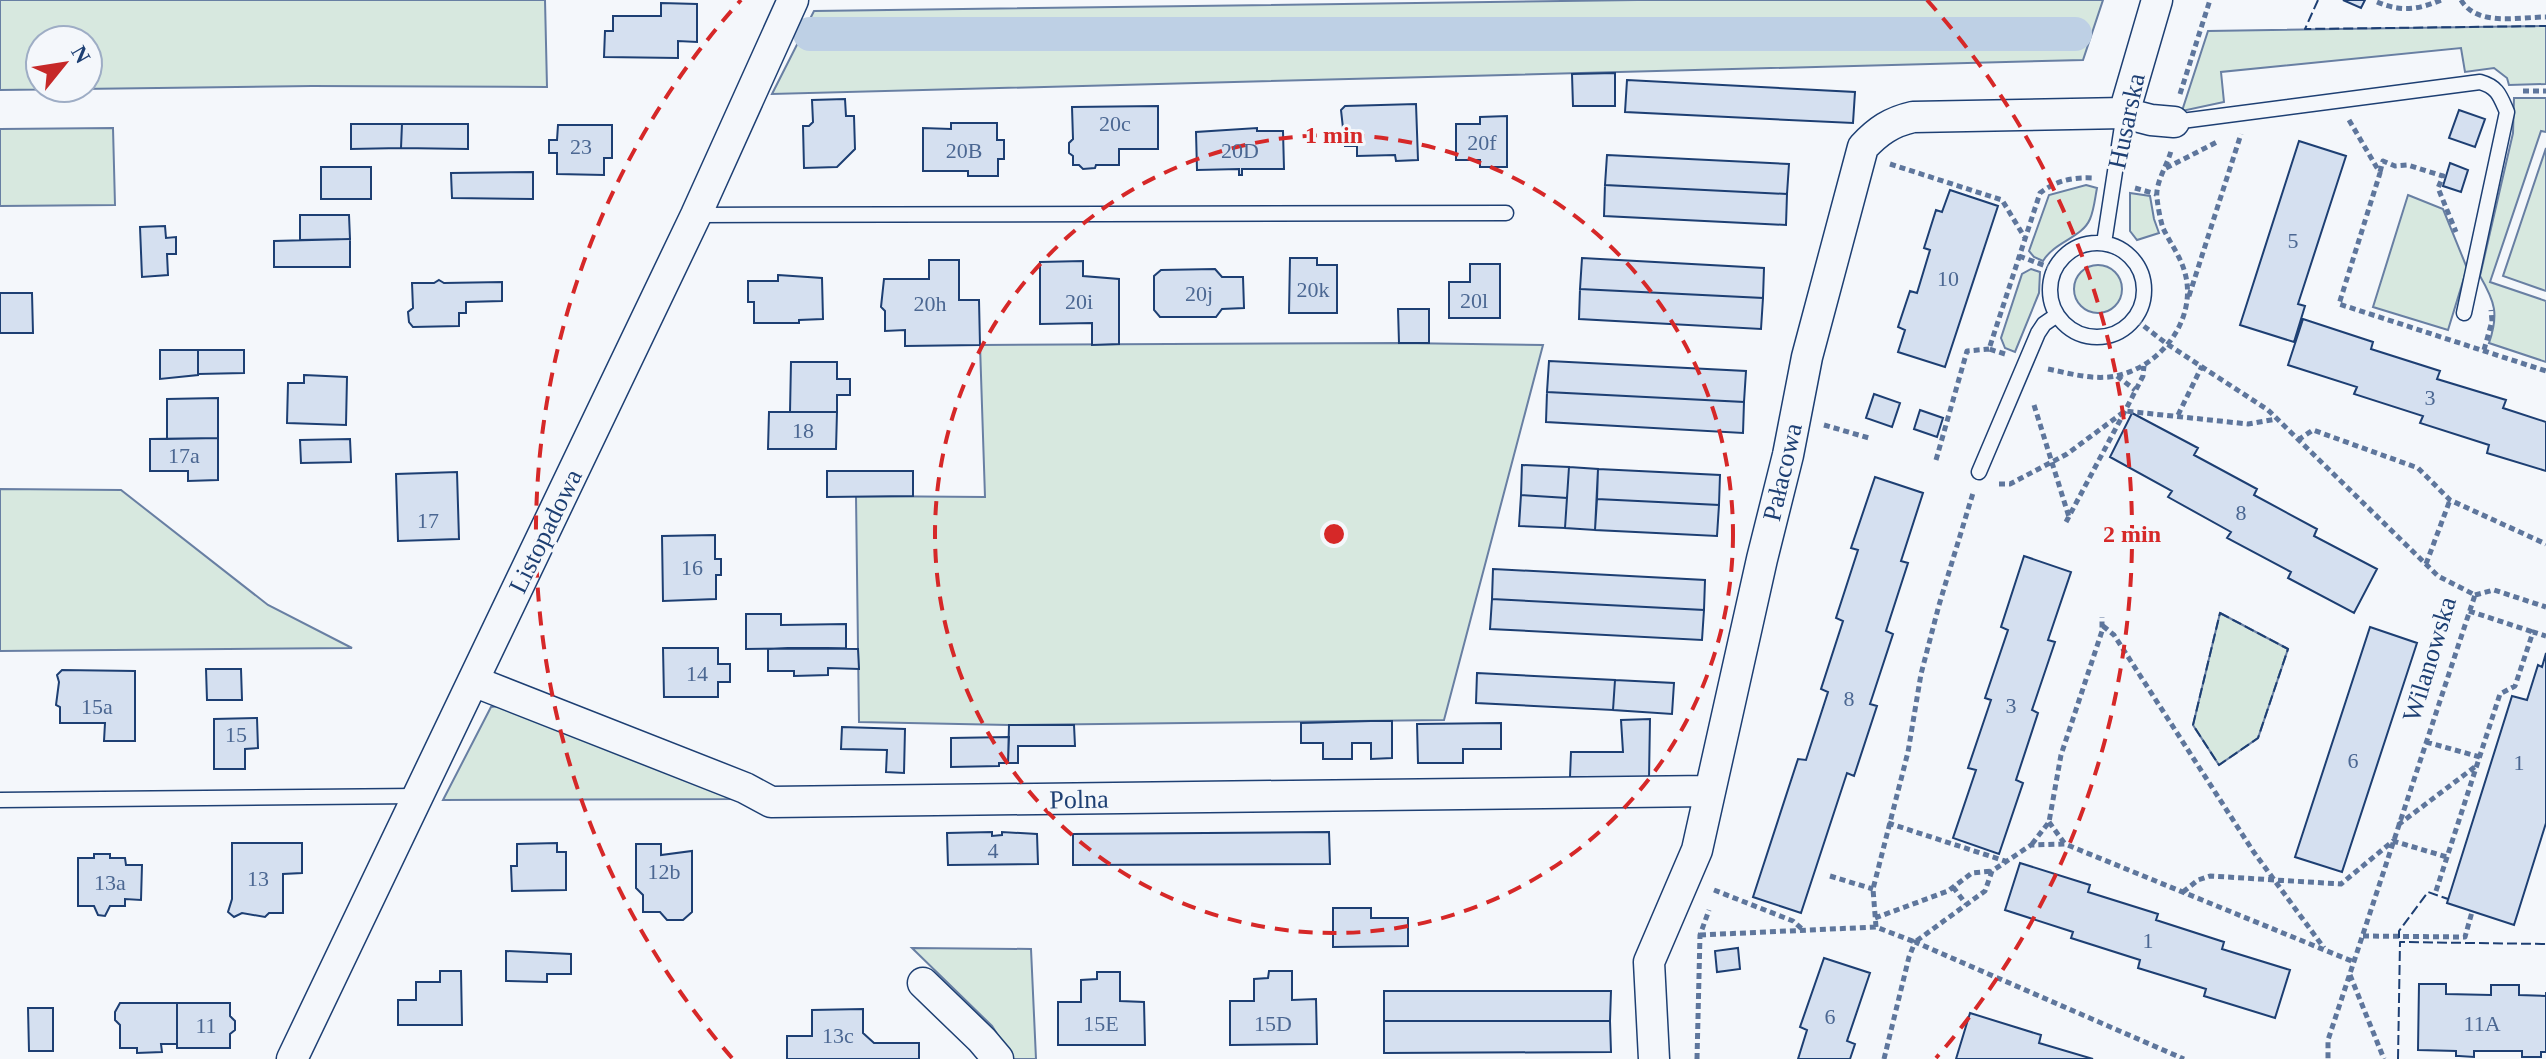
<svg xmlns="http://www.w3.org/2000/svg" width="2546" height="1059" font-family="'Times New Roman',serif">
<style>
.green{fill:#d7e8df;stroke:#687fa3;stroke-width:2;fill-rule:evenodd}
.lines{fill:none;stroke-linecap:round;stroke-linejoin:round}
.canal{stroke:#bed0e5;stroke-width:34}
.building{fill:#d5e0f0;stroke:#1d3f73;stroke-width:2}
.lane-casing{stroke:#1d3f73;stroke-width:17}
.street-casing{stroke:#1d3f73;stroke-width:33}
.path{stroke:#5e769c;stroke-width:5;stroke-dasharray:6 4;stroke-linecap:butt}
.lane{stroke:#f4f7fb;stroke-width:14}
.street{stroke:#f4f7fb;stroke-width:30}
.fence{stroke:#1d3f73;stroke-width:2;stroke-dasharray:10 4;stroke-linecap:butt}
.ring{fill:none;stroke:#d62828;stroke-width:4;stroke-dasharray:14 10}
.labels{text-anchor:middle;stroke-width:6;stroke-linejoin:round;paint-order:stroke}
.number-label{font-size:22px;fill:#4b6792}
.street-label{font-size:26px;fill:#1d3f73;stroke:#f4f7fb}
.centre{fill:#d62828;stroke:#f4f7fb;stroke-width:4}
.ring-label{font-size:24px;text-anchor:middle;font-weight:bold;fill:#d62828;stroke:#f4f7fb;stroke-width:6;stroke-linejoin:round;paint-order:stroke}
</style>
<rect width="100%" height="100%" fill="#f4f7fb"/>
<path class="green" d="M0 0H545L547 87 312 86 0 90ZM40 40H88V88H40Z
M1637 0H2103L2083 60 772 94 814 11Z
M2546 26V84L2509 85 2507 78 2494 68 2465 72 2461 48 2221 72 2224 102 2182 111 2208 31Z
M2514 98H2546V132L2541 131 2490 282 2546 301V362L2489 343C2499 314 2495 302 2480 276L2513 133Z
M113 128 115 205 0 206V129Z
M2546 148V291L2503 276Z
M2086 185 2097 188C2095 198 2094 210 2090 219 2082 238 2055 241 2043 261L2034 257 2029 251 2049 195Z
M2130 193 2150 196 2154 219 2159 233 2137 240 2130 231Z
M2408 195 2443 209 2467 268 2448 330 2373 307Z
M2074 289a24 24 0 1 1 48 0a24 24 0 1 1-48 0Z
M2031 269 2040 272 2039 293 2015 352 2005 348 2001 338 2022 274Z
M1399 343 1543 345 1444 720 1009 725 859 722 856 496 985 497 980 345Z
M0 489 121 490 268 605 352 648 0 651Z
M2220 613 2288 649 2258 738 2219 765 2193 725Z
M499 706 741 799 443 800 491 707Z
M912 948 1031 949 1036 1059H1013L992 1026Z"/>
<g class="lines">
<path class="canal" d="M810 34H2075"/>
</g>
<path class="building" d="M2343 0H2365L2361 8Z
M661 3 697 4V42L678 41V58L604 57 605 31H613V16H661Z
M1615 73V106H1573L1572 74Z
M1627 80 1855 92 1853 123 1625 112Z
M845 99 846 116H854L855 149 837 167 804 168 803 126H809L813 122 812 100Z
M1416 104 1418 160 1396 161 1395 155 1357 156V146H1345L1341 110 1345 106Z
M1158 106V149H1119V165H1096L1095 168 1083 169 1079 165H1073V156L1069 153V143L1073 139 1072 107Z
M2459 110 2485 119 2475 147 2449 138Z
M1507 116V167H1480V160H1456V124H1480V117Z
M951 123H997V140H1004V159H998V176H968V171H923V128L951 129Z
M351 124H402L401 148 351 149Z
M402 124H468V149L401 148Z
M558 125H612V158H604V175L557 174V153H549V140H557Z
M1257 128V131H1283L1284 169H1242V175H1239V169L1197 170 1196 132Z
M2299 141 2346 156 2298 304 2305 306 2294 342 2240 325Z
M1607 155 1789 164 1787 194 1605 185Z
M2450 163 2468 170 2461 192 2443 186Z
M321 167H371V199H321Z
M533 172V199L452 198 451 173Z
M1605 185 1787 194 1786 225 1604 216Z
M1950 190 1998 206 1945 367 1898 352 1905 330 1898 327 1910 291 1917 293 1930 250 1924 248 1936 210 1942 212Z
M300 215H349L350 239 300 240Z
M165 226 166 238 176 237V254H167L168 275 142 277 140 227Z
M350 239V267H274V241Z
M1290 258H1317V265H1337V313H1289Z
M1582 258 1764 268 1763 298 1580 289Z
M929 260H959V300H979L980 345 905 346V330L885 331V311L881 307 884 279H929Z
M1083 261V276L1119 279V344L1092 345V323L1040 324V262Z
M1470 264H1500V318H1449V282H1470Z
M1215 269 1222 277H1243L1244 308 1222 309 1216 317H1160L1154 310V276L1161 270Z
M778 275 822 278 823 319 799 320V323H754V302H748V281H778Z
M439 280 444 283 502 282V301L466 302V313H459V326L413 327 409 322 408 312 413 308 412 283H434Z
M1580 289 1763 298 1761 329 1579 319Z
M0 293H32L33 333H0Z
M1398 309H1429V343H1399Z
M2303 319 2373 342 2371 349 2440 371 2437 379 2506 400 2503 408 2546 422V471L2487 453 2489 445 2420 423 2423 416 2354 394 2357 387 2288 365Z
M160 350H198V375L160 379Z
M198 350H244V373L198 374Z
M1549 361 1746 371 1744 402 1547 392Z
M791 362H837V379H850V395H837V412H790Z
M304 375 347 377 346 425 287 423 288 383H304Z
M1547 392 1744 402 1743 433 1546 422Z
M1874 394 1900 403 1892 427 1866 418Z
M218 398V438L167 439V399Z
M1920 410 1943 418 1937 437 1914 429Z
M769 412H837L836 449H768Z
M2132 413 2198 448 2194 455 2257 489 2254 495 2317 529 2314 536 2377 569 2354 613 2288 578 2291 572 2227 538 2231 532 2168 497 2172 491 2110 457Z
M218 438V480L188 481V471H150V439Z
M350 439 351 462 301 463 300 440Z
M1522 465 1569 467 1567 498 1521 495Z
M1569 467 1598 469 1595 530 1565 528Z
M1598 469 1720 475 1719 505 1597 499Z
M827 471H913V496L827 497Z
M457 472 459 539 398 541 396 474Z
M1875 477 1923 493 1901 561 1908 563 1886 631 1893 634 1870 704 1877 706 1854 776 1847 773 1801 913 1753 897 1798 759 1806 760 1828 692 1821 689 1843 621 1836 618 1858 550 1851 548Z
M1521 495 1567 498 1565 528 1519 526Z
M1597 499 1719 505 1717 536 1595 530Z
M715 535V559H721V575H716V599L663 601 662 536Z
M2024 556 2071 572 2048 640 2055 642 2032 710 2038 713 2016 780 2023 783 1999 854 1953 838 1976 770 1968 768 1991 700 1985 698 2008 630 2001 627Z
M1493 569 1705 580 1704 610 1492 599Z
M1492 599 1704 610 1702 640 1490 629Z
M746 614H781V625L846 624V648L746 649Z
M2370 627 2417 643 2342 872 2295 857Z
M663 648H718V664H730V682H718V697H664Z
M794 648 858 649 859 669 828 668V675L794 676V671H768V649Z
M2546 653V823L2514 925 2447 903 2512 696 2527 700 2538 665 2542 667Z
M206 669H241L242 700H207Z
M62 670 135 671V741H104L105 723H60V707L56 705 59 682 57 675Z
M1477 673 1615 680 1613 710 1476 703Z
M1615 680 1674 683 1672 714 1613 710Z
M257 718 258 748 245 749V769H214V719Z
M1650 719 1649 779 1570 777 1571 752H1623L1621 720Z
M1371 721H1392V758L1371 759V743H1352V759H1323V743H1301V723Z
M1501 723V749H1463V763H1418L1417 724Z
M1009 725H1074L1075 746H1018V763H1008Z
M842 727 905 729 904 773 886 772 887 750 841 749Z
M1009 737 1008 763H999V766L951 767V738Z
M992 832V836L1002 835V832L1037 834 1038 864 948 865 947 833Z
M1329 832 1330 864 1073 865V834Z
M232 843H302V873L283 874V913H269L265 917 242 913 234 917 228 912 232 899Z
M557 843V852H566V890L512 891 511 866H517V844Z
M636 844H661V855L692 851V912L683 920H667L660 912H643V895L636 888Z
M94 854H110V858H125L126 865H142L141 900 125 899V906H110L105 916 98 915 94 906H78V858H94Z
M2020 863 2090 885 2088 892 2158 914 2156 920 2224 942 2222 949 2290 970 2275 1018 2204 996 2206 989 2138 968 2140 960 2071 938 2073 932 2005 910Z
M1333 908H1371V918H1408V946L1333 947Z
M1738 948 1740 969 1717 972 1715 951Z
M506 951 571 954V974H547V982L506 981Z
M1824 958 1870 973 1847 1041 1855 1044 1850 1059H1798L1807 1030 1800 1027Z
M440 971H461L462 1025H398V1000H416V982H440Z
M1269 971H1292V1000L1316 999 1317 1044 1230 1045V1001H1254V979L1268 978Z
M1097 972H1120V1001L1144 1002 1145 1045H1058V1002H1081V980L1097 979Z
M2419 984H2446V994L2491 995V985H2519V995L2546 996V992V1052H2541V1057H2522V1051H2474V1057L2459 1056H2456V1051L2418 1050Z
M1384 991H1611L1610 1021H1384Z
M120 1003H177V1048V1044H161L162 1052 137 1053V1048H120V1025L115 1020V1012Z
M177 1003H230V1016L235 1021V1030L230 1034V1048H177Z
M28 1008H53V1051H29Z
M863 1009V1033L874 1043H919V1059H787V1036H812V1010Z
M1970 1013 2041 1035 2039 1043 2093 1059H1956Z
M1384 1021H1610L1611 1052 1384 1053Z"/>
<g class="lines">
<defs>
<path id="lane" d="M2174 122 2480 82C2498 87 2500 96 2507 112L2464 313
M696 215 1506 213
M2050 290a47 47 0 1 1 94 0a47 47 0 1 1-94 0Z
M2104 243 2124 113
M1979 472 2038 333 2044 324 2057 315
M0 800 418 796"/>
<path id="street" d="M2124 113 2157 0
M473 681 745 788 771 802 1709 791
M923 983 982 1040 998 1059
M292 1059 696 215 793 0
M1654 1059 1649 962 1697 850 1762 559 1788 455 1807 357 1863 147C1878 131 1891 122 1913 117L2124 113 2151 120 2174 122"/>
</defs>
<use href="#lane" class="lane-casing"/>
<use href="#street" class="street-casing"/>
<path class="path" d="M2461 0C2477 27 2518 17 2546 17
M2377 2C2401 12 2417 10 2441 0
M2523 91H2546
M2180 94 2210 0
M2349 120 2380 173 2339 304 2546 371
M1890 164 2002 200 2025 238
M2166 168 2217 142
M2380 172 2383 161 2395 166 2408 165 2443 176 2438 188 2456 232
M2135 188 2156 194
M2019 256 2054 269
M2189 296 2241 134
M2136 320 2167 344 2268 410 2438 576 2475 595 2328 1040V1059
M2484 350 2492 321 2491 310
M2005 354 1989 349 2040 193C2057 180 2073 177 2094 178
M2048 369C2068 373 2088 379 2109 377 2155 372 2196 325 2186 277 2182 258 2171 245 2163 228 2160 219 2158 207 2157 198 2155 183 2167 166 2171 151
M2117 376 2135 390
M2034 405 2069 517
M2178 415 2202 366
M1824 425 1869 438
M2298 440 2313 430 2418 468 2450 500 2546 544
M1936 460 1967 351 1989 349
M1999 484H2010L2067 454 2125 411 2248 424 2277 419
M2066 522 2125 411 2143 376 2144 366
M2426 564 2450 500
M2475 595 2494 590 2546 607
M2469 611 2533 632
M2103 626 2114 635 2253 851 2324 948
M2426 742 2480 757
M2049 822 2065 844
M1888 823 2005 861
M2398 825 2476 766
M2032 844 2049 822 2061 755 2102 631V617
M1830 876 1873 889
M1953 887 1966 904
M1714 890 1793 921 1802 929
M2436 891 2500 694 2515 686 2533 632 2546 636
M2183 892 2198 880 2210 876 2341 884 2393 841 2447 857
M1875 918 1948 891 1972 873 1992 871
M1876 927 1873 889 1908 752 1921 674 1939 605 1973 493
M1700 935 1876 927 1915 942 1985 891 1992 871 2031 845 2065 844 2354 962
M2363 936 2465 937 2472 912
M2350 975 2384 1059
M1697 1059 1700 935 1709 910
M1884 1059 1909 957 1915 942 2184 1059"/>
<use href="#lane" class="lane"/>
<use href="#street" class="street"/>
<path class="fence" d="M2318 0 2305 29 2546 26
M2220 613 2288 649 2258 738 2219 765 2193 725Z
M2399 938V931L2428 892 2448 899
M2398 1059 2400 942 2546 944"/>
</g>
<g class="ring">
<circle cx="1334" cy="534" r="399"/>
<path d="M732 1058A798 798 0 0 1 741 0M1927 0A798 798 0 0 1 1936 1058"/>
</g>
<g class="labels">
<g class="number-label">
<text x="1115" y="131">20c</text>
<text x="1482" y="150">20f</text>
<text x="581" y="154">23</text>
<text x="964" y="158">20B</text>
<text x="1240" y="158">20D</text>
<text x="2293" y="248">5</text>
<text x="1948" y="286">10</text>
<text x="1313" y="297">20k</text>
<text x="1199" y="301">20j</text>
<text x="1474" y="308">20l</text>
<text x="1079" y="309">20i</text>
<text x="930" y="311">20h</text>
<text x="2430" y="405">3</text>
<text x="803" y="438">18</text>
<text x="184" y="463">17a</text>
<text x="2241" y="520">8</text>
<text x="428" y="528">17</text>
<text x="692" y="575">16</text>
<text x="697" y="681">14</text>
<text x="1849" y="706">8</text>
<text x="2011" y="713">3</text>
<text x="97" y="714">15a</text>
<text x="236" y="742">15</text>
<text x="2353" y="768">6</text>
<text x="2519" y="770">1</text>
<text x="993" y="858">4</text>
<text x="664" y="879">12b</text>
<text x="258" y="886">13</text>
<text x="110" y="890">13a</text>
<text x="2148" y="948">1</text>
<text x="1830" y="1024">6</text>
<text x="1101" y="1031">15E</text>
<text x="1273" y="1031">15D</text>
<text x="2482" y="1031">11A</text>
<text x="206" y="1033">11</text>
<text x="838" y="1043">13c</text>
</g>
<g class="street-label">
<text transform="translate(2126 121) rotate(-78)" y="9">Husarska</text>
<text transform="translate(1782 472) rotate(-77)" y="9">Pałacowa</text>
<text transform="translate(545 531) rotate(-64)" y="9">Listopadowa</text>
<text transform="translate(2429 659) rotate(-73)" y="9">Wilanowska</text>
<text transform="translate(1079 799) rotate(-1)" y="9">Polna</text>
</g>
</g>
<circle cx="1334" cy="534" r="12" class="centre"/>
<g class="ring-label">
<text x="1334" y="143">1 min</text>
<text x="2132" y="542">2 min</text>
</g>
<g transform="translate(64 64) rotate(60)"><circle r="38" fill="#f4f7fb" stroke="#9eadc5" stroke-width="2"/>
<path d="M0-6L14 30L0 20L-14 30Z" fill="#c62828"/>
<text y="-12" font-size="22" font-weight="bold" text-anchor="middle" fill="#1d3f73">N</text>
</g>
</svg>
